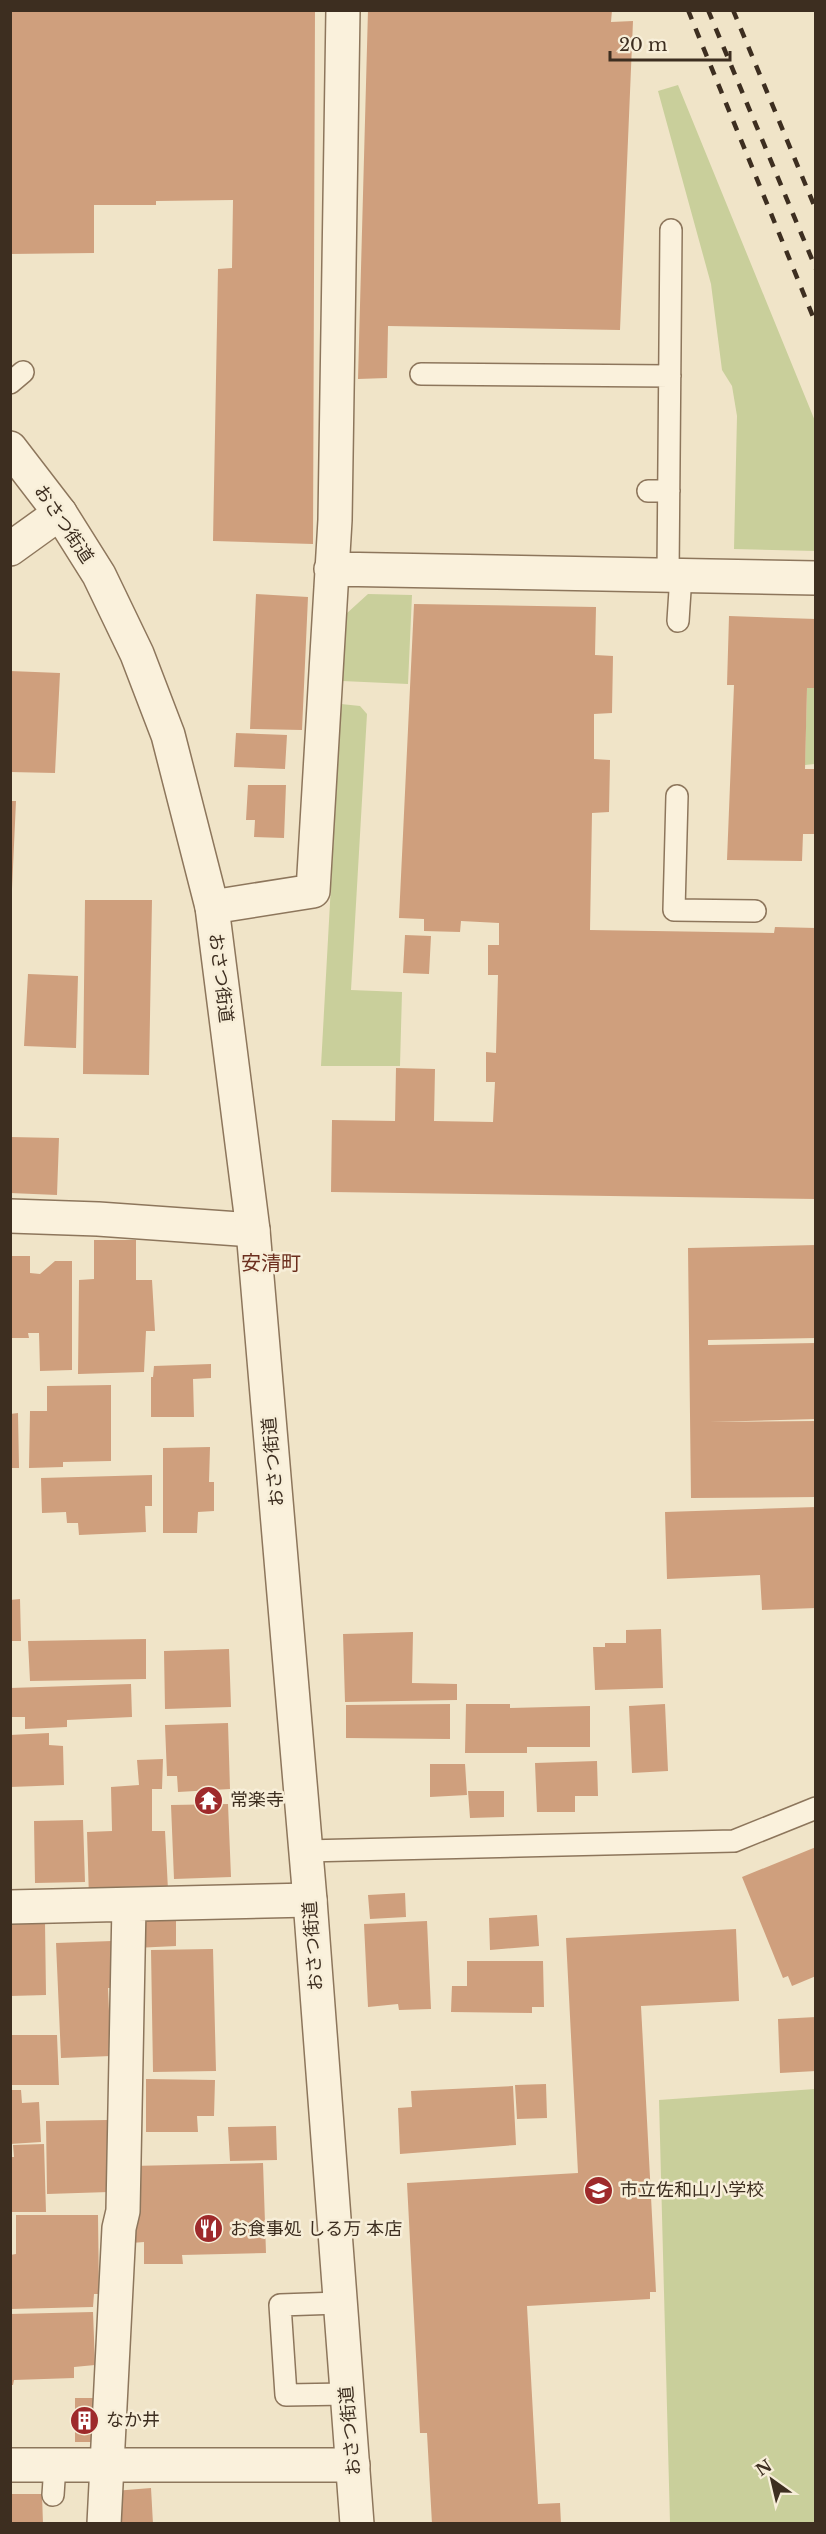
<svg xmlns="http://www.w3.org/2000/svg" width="826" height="2534" font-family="'Libre Baskerville','Noto Sans JP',serif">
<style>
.green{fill:#c9cf9b}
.building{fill:#cf9f7d}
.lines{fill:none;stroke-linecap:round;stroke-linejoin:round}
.service-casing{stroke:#8d765c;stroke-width:24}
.minor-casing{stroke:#8d765c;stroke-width:36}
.tertiary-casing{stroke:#8d765c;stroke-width:36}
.service{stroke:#faf1dc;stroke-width:21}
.minor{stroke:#faf1dc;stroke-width:33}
.tertiary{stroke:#faf1dc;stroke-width:33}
.rail{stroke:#3d2e20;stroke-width:4.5;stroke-dasharray:10 10;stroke-linecap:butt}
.labels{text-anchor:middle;stroke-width:5;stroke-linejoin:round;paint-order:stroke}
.street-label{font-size:18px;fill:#3d2e20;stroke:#f7eed8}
.poi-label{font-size:18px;fill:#3d2e20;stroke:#f7eed8;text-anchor:start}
.neighbourhood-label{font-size:20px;fill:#6b2e1e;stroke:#f7eed8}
</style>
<rect width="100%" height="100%" fill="#f0e4c8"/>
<path class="green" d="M678 85 815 421V551L734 549 737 416 732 386 722 370 711 284 658 91Z
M368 594 412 595 408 684 342 681 346 614Z
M807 688H815V764L805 765Z
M341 704 360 706 367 714 351 990 402 992 400 1066H321Z
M815 2089V2523H670L659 2100Z"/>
<path class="building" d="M10 10H315L313 544 213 541 218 269 232 268 233 200 156 201V205H94V253L10 254Z
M368 10H612L611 22 633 21 620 330 388 326 387 378 358 379Z
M256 594 308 597 302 730 250 729Z
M414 604 596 607 595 655 613 656 612 713 594 714V759L610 760 609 812 592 813 590 930 774 933 775 927 816 928V1199L331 1192 332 1120 395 1121 396 1068 435 1069 434 1121 493 1122 495 1082H486V1052L496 1053 498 975H488V945H499V923L461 921 460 932 424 931V919L399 918Z
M729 616 816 619V688H807L805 769H816V834H803L802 861 727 860 734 685H727Z
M10 671 60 673 55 773 10 772Z
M236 733 287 735 285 769 234 767Z
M248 785H286L284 838 254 837 255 820H246Z
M10 801H16L12 889 10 888Z
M85 900H152L149 1075 83 1074Z
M405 935 431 936 429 974 403 973Z
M28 974 78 976 76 1048 24 1046Z
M10 1137 59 1138 57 1195 10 1193Z
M94 1240H136V1280H152L155 1331H146L144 1372 78 1374 79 1280 94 1279Z
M816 1245V1338L708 1340V1345L816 1343V1419L709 1422 816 1421V1497L691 1498 688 1248Z
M10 1256H30V1273L40 1274 55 1261H72V1370L40 1371 39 1333H28L29 1338H10Z
M211 1364V1378L193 1379 194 1417H151V1377H153L154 1366Z
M111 1385V1461L63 1462V1467L29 1468 30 1411H47V1386Z
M18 1413 19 1468H10V1414Z
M210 1447 209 1482H214V1511L198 1512 197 1533H163V1448Z
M152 1475V1506H145L146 1532 79 1535 78 1523H67L66 1512 42 1513 41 1478Z
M816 1507V1608L762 1610 760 1575 667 1579 665 1512Z
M20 1599 21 1641H10V1600Z
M661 1629 663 1688 595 1690 593 1647H605V1643H626V1630Z
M413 1632 412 1683 457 1684V1700L345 1702 343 1634Z
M146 1639V1679L30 1681 28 1641Z
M229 1649 231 1707 165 1709 164 1651Z
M131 1684 132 1717 67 1720V1727L25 1729V1717H10V1688Z
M450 1704V1739L346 1738V1705Z
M466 1704H510V1708L590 1706V1747H527V1753H465Z
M665 1704 668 1771 632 1773 629 1706Z
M228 1723 230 1789 178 1792 177 1776H167L165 1725Z
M49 1733V1745L63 1746 64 1785 10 1787V1735Z
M163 1759 162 1789H152V1831H165L168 1890 89 1899 87 1832 112 1831 111 1787 139 1785 137 1760Z
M597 1761 598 1796H575V1812H537L535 1763Z
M430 1764H465L467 1795 430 1797Z
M468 1791H504V1817L470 1818Z
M228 1804 231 1877 174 1879 171 1805Z
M83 1820 85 1882 35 1883 34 1821Z
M816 1847V1976L792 1986 788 1976 783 1978 742 1877Z
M405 1893 406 1917 370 1919 368 1895Z
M537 1915 539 1946 490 1950 489 1918Z
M176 1916V1946L135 1948V1918Z
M427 1921 431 2009 399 2010 398 2004 368 2007 364 1924Z
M45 1922 46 1995 10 1996 11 1924Z
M736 1929 739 2001 641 2006 656 2292H650V2299L527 2306 538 2504 560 2503 561 2524H432L427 2433H420L407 2183 578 2173 566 1938Z
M112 1941 115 1988H108L111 2056 61 2058 56 1943Z
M213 1949 216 2071 153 2072 151 1950Z
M467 1961H543L544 2007H532V2013L451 2012 452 1986H467Z
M816 2017V2071L780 2073 778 2019Z
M10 2035H57L59 2085H10Z
M146 2079 215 2080 214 2116H197L198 2132H146Z
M546 2084 547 2118 517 2119 515 2085Z
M513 2086 516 2145 400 2154 398 2108 412 2107 411 2091Z
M10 2090H21L22 2103 39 2102 41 2142 10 2144Z
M108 2120 109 2192 47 2194 46 2121Z
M276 2126 277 2160 230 2161 228 2127Z
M44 2144 46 2212H10V2157H14L13 2145Z
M263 2163 266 2253 182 2255 183 2264H144V2242L131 2243V2166Z
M16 2215H98L99 2294H94L93 2307 10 2309V2255L16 2254Z
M93 2312 95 2365 74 2367V2378L14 2380 13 2385H10V2314Z
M75 2398H95L96 2442H75Z
M151 2488 153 2524H116L114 2491Z
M10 2494H42L43 2524H10Z"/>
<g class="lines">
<defs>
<path id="service" d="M421 374 670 376
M10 383 23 372
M648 491H669
M668 575 671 230
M678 621 681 575
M677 796 674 910 755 911
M305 1851 734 1841 816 1808
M339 2303 280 2305 286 2395 347 2394
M53 2495 55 2465"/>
<path id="minor" d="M10 549 60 513
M331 569 816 578
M212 907 313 891 335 520 343 10
M10 1216 98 1219 253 1230
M10 1907 310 1900
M10 2465H353
M104 2524 119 2228 123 2211 129 1905"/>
<path id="tertiary" d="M10 448 60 513 99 575 137 654 168 735 212 907 253 1230 310 1900 357 2524"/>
</defs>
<use href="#service" class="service-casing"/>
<use href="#minor" class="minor-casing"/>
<use href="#tertiary" class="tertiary-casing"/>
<use href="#service" class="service"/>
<use href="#minor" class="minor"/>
<use href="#tertiary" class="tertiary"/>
<path class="rail" d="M688 10 816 324
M708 10 816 269
M733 10 816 210"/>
</g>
<defs>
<symbol id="temple-disc" viewBox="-11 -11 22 22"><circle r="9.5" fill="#9e2a2b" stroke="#f7eed8"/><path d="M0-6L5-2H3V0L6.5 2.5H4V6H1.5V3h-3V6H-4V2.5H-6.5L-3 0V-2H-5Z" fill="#fff"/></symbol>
<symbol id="school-disc" viewBox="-11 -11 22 22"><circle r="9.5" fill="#9e2a2b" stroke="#f7eed8"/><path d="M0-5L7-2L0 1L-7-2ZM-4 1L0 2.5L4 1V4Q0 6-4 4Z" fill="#fff"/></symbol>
<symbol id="restaurant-disc" viewBox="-11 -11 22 22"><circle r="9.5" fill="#9e2a2b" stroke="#f7eed8"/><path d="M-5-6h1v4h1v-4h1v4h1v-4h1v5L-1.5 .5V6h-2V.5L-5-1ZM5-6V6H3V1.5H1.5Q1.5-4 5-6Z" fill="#fff"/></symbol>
<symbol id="building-disc" viewBox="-11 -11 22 22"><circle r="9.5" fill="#9e2a2b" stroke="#f7eed8"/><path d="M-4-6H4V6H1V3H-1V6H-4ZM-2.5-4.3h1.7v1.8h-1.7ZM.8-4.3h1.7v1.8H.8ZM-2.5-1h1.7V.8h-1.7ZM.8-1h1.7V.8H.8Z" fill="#fff"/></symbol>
</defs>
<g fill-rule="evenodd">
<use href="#temple-disc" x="192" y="1784" width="33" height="33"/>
<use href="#school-disc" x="582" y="2174" width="33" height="33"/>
<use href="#restaurant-disc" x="192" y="2212" width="33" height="33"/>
<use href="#building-disc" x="68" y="2404" width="33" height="33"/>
</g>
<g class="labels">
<g class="street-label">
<text transform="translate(64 524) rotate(56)" y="6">おさつ街道</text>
<text transform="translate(221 978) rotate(83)" y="6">おさつ街道</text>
<text transform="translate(273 1462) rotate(-95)" y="6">おさつ街道</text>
<text transform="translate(313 1946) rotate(-94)" y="6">おさつ街道</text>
<text transform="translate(350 2431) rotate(-95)" y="6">おさつ街道</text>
</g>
<g class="poi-label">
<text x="230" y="1806">常楽寺</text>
<text x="620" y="2196">市立佐和山小学校</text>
<text x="230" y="2235">お食事処 しる万 本店</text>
<text x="106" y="2426">なか井</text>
</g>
<g class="neighbourhood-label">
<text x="271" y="1270">安清町</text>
</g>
</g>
<rect width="826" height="2534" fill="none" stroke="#3d2e20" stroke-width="24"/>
<g transform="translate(772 2480) rotate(326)" stroke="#f7eed8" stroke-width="4.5" paint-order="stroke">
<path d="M0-4.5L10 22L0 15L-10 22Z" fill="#3d2e20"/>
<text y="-9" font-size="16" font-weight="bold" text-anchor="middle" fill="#3d2e20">N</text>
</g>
<path d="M610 51v9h120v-9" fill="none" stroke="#3d2e20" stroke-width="3"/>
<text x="619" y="51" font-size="18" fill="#3d2e20" stroke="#f7eed8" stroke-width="4.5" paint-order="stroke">20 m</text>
</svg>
